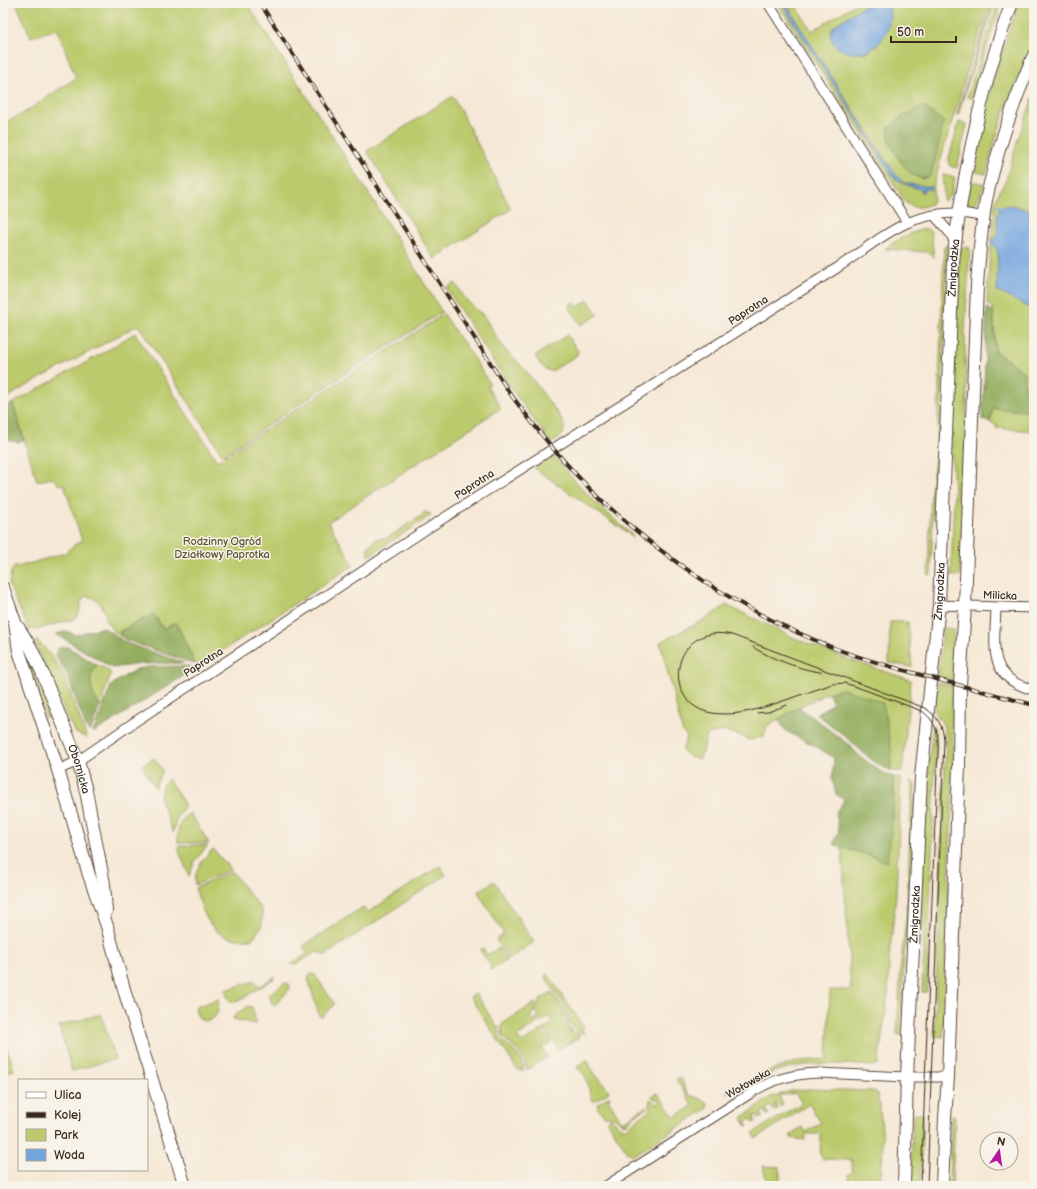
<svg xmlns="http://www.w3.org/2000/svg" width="1037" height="1189" font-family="'Balsamiq Sans',sans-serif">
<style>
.green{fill:#bbca6c;stroke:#7b7a45}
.forest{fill:#94ae60;stroke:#686c3f}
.water{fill:#75a5df;stroke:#58687e}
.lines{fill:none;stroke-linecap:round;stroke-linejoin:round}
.stream{stroke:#75a5df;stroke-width:2.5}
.minor-casing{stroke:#57463a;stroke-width:11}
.major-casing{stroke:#57463a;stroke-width:14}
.minor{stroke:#fff;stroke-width:9}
.major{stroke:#fff;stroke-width:12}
.tram{stroke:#3b2a1e;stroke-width:1}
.rail-casing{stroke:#3b2a1e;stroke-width:4}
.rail{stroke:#f7f3e8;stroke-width:2.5;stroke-dasharray:8;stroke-linecap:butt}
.labels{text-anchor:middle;stroke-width:3;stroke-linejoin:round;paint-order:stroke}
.street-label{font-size:11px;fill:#3b2a1e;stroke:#f7f3e8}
.park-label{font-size:11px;fill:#5b5232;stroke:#f7f3e8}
</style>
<rect width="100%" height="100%" fill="#f7f3e8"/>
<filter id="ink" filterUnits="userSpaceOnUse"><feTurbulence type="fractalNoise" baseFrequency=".025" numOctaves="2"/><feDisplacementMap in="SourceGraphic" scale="8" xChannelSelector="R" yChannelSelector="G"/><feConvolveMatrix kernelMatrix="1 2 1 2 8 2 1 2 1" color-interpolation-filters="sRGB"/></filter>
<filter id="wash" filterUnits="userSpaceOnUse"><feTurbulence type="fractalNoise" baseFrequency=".012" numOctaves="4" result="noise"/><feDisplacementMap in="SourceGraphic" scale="16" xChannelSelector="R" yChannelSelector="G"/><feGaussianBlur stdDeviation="0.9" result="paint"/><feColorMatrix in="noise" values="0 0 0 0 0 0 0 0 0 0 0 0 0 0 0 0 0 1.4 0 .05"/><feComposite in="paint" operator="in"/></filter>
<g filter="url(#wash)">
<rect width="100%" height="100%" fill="#f6e8d6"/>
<path class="green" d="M16 3H247L371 197 442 312 348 372 223 455 138 325 19 390 3 401V111L8 121 24 113 76 78 57 29 31 37Z
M777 3H781L893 176C901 184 910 186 921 189V191L923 192V189L914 185 904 183 896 175 805 36 787 3H794L812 31 857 3H869L835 25 852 53H862L870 51 889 7 888 3H990L969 65 937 172 934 184 933 200 931 204C922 208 914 209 906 203Z
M992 3H995L966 88 958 116 957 113Z
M998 3H1002L984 55 973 99 967 97Z
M1018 3H1034V42L1005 110 994 144 986 174 972 171 994 77Z
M453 96 511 209 434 259 367 151Z
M1034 96V388L1024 387 1025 373 995 351C995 336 995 322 992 307L987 304 989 263 995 204 997 196 1006 180 1018 139Z
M959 122 967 124 957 168 950 166 948 161Z
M943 175 955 178C953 187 953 196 944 201L943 183Z
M970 181 985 184 977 201 972 205 968 204 967 202Z
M924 229H927L931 232 934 258 927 252 885 249C897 239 909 233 924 229Z
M946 246H948L940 441 934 490 931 575H928L931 492 937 445 944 247Z
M960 247 970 248 965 330V357L967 393 960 576H951L954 492 951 440 959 259Z
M455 283 468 302 483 315 505 350 516 360 527 372 561 418C567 430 564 438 551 443L508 384 446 288Z
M588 300 598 315 581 325 568 306 574 302 578 307Z
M444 314 461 341 462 340 490 384 487 386 501 408 328 522 354 565 199 666 195 664 176 622 164 629 153 614 119 632 122 637 115 633 104 619 107 618C102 606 100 598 85 596L81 602 79 613 74 619 38 629 29 630 9 585 11 572 16 565 18 567 65 553 77 543 82 541 64 484 59 485 53 478 37 481 13 403 101 354 135 333 217 461Z
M567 335 578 351 577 355 552 371C543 371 540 363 535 356Z
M993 408 1034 412V431L996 428V424L990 423Z
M553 456 589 496 635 538 534 468Z
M424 512 429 513 431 515 430 516 369 556 368 547C372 540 379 537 386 539L422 515Z
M726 605 799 640 853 661 911 680 902 772 890 770 892 754 828 693 799 707 768 725 764 736 750 740C735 733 722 727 707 736L700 759 689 757 682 750 687 737 683 733 660 642 706 619Z
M890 622H908L912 667 889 663Z
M943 628 954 629 952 681 938 677Z
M37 640 49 653 63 673 87 738 76 733 69 722 35 643Z
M26 649 57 720 45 717 24 650Z
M97 665 108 670 111 674 100 706C90 694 86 677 97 665Z
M937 682 952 686 953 774 943 1037 934 1036 946 740C945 728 942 720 934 712Z
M933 725 936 734V743L927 992H922L924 952 921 892 926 791Z
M154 758 163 771 157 782 155 788 142 765Z
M893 777 901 779 896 895 889 960 888 994 878 1065 876 1066C839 1064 802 1060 767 1075 756 1080 738 1097 726 1092L733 1090 759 1075 777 1068 800 1061 827 1059 830 990H851L842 848 860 852 893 820 894 787Z
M168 779 185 805 177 818 173 833 160 799 162 785Z
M912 781 915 785 909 915 904 958 901 1035H898L897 1033 901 961 907 911Z
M190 813 209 843H178C177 831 179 820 190 813Z
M208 845 195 861 189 876 179 851V846Z
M212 850H214L231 870 195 885C194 870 202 860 212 850Z
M440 866 446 875 324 956 321 953 317 952 297 964H291L307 954 303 946 363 907 367 913Z
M232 872 262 910V926L252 939C212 943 206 920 195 888Z
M494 881 534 942 509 959 496 940 504 934 478 892Z
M483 948 487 955 499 948 507 960 491 970 489 968 491 966 480 950Z
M310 974H312L315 975 334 1003 333 1006 322 1017 319 1016 308 978Z
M548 974 584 1028 580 1031 582 1030 585 1034 577 1031 572 1026 569 1022 563 1003 548 982 545 975Z
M276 976 273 979 239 1001 231 1002 228 998 225 990 254 981 258 987Z
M285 983 289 984 290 989 276 1004 273 1005 272 1004 269 994Z
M552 992 561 1005 568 1026 572 1033 569 1027 574 1032 580 1035 578 1036 579 1037 559 1049 544 1029 553 1023 549 1016 538 1023 535 1019 538 1017V1014L535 1012 540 1000Z
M476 994 497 1027 499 1026V1035L500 1038C508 1048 529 1059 522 1072L520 1070 523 1068 518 1071 470 997Z
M218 999C221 1011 215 1024 201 1020L197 1015 195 1007Z
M535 1003 536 1005 531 1016 536 1024 517 1037 522 1043 542 1030 552 1042 542 1048 548 1057 526 1070C527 1054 510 1047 502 1036V1024Z
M248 1006 252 1007 256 1022 255 1024 233 1019 234 1016Z
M101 1014 115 1059 72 1071 59 1026Z
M3 1035 14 1070 3 1073Z
M586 1060H588C591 1073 602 1080 609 1091L608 1093 602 1096 595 1101H593C586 1089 591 1077 577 1068V1067Z
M678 1078 682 1079 684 1087 689 1095 701 1099 708 1103 707 1109 636 1154 632 1155 627 1152 608 1122 609 1119 611 1118 619 1126 623 1128H627L640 1117 650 1111C652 1106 648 1103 650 1099L656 1104H658L659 1100 658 1099H654L652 1096 658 1093 674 1117 693 1106 676 1079Z
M809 1089 875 1091 877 1093C883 1122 885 1157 879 1186H849L848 1174 852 1173V1160L823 1159 820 1155 821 1134H806L805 1140 791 1138V1134L802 1127 806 1132 821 1123 809 1104 755 1139V1136L753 1133 802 1103 795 1093 779 1096 783 1105 780 1107 777 1102 775 1104 778 1109 774 1111 771 1106 766 1109 769 1114 767 1115 764 1110 761 1112 763 1117 759 1119 757 1115 754 1116 756 1122 754 1123 751 1119 745 1122 748 1127H747L742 1118 743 1117 771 1097 790 1091Z
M611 1096 608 1099 622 1122 647 1106V1108L635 1115 627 1124 621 1123 614 1117 604 1116 598 1108 597 1104 606 1098Z
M913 1114H923L920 1186H910Z
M951 1115 955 1116 952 1186H949Z
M763 1166 780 1167V1184H802V1186H768L766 1181Z"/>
<path class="forest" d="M923 106 944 122 931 176 922 179 912 175 900 161 889 142 888 128 902 117Z
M987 308 993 312 994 325 995 351 1025 373 1024 387 1034 388V408L1032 412 993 408 990 421 982 420C985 383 985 345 987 308Z
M13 403 24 440 17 442 3 439V408Z
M153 614 163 629 176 622 195 664 126 640 122 637 119 632Z
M103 627 126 643 184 663 140 664 112 668 56 634 67 631 75 635Z
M60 647H68L97 665C86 677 91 694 100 706L90 732 86 727 66 672 55 655 56 651Z
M188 666 196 668 95 732H93L111 686 114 683 137 669 150 667Z
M843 689 859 694 883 703 884 707 892 754 890 770C873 764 862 751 848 739 838 730 827 722 816 714L833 703 828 693Z
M799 707 848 744 862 758 881 772 893 777C896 805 891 834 887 862L860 852 838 847 833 843 839 832 836 813 844 800 836 794 832 779 834 758 817 747 786 731 778 719Z"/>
<path class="water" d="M781 3H785L874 144 896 175 904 183 931 187V190L923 189 924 192H921V189C909 186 901 184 893 176Z
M869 3H888C891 12 890 22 887 30 870 73 815 47 835 25 838 23 842 21 846 18 853 13 861 8 869 3Z
M1011 205 1034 212V310L997 291 998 252 991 242C1001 235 997 230 997 220 997 216 999 211 1000 207Z"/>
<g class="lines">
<path class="stream" d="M997 206 1000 207"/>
</g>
</g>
<g filter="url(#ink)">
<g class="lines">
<defs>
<path id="minor" d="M768 3 907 222
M934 215 950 233 955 243
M939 605 1034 608
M996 607C995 647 986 678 1034 690
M58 770 78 761 133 723 422 532 837 268C877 242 905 212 957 213 966 213 975 215 984 217
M606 1186 754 1091C776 1078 794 1074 819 1073L907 1077H948"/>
<g id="major">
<path d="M3 588 15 622 19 651 58 770 89 875 107 926 125 993 185 1186"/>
<path id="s1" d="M18 627 31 648 42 672 78 761 86 791 104 884 106 911"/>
<path id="s2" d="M904 1186 907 1077 921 777 939 605 953 263C957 220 964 180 973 139 983 93 995 47 1012 3"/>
<path d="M942 1186 945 1118 948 1077 959 766 960 685 965 606 977 285C979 257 981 228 986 200 997 150 1013 102 1034 55"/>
</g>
</defs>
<use href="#minor" class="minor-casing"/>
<use href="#major" class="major-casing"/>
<use href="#minor" class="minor"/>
<use href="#major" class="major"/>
<path class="tram" d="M753 647C767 657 804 671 821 672
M757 713 768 712 787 705
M921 1186 937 770C938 747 943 726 922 711L854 686 844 683 832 684C817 690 801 694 786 700 762 708 738 717 712 713 659 705 671 621 732 635L925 708C937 716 943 725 944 740L927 1186"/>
<defs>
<path id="rail" d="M260 3 509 392C534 426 560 459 590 489 659 557 743 613 834 648 862 659 892 667 921 675 959 685 996 695 1034 705"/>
</defs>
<use href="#rail" class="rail-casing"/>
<use href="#rail" class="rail"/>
</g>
</g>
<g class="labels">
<g class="street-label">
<text dy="4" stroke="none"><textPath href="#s2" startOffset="920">Żmigrodzka</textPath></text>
<text transform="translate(748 310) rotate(-33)" y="4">Paprotna</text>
<text transform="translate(474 484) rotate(-33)" y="4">Paprotna</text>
<text dy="4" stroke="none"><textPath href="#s2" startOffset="596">Żmigrodzka</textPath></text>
<text transform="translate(1000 595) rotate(2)" y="4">Milicka</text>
<text transform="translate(203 662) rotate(-33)" y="4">Paprotna</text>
<text dy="4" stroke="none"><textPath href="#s1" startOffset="155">Obornicka</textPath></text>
<text dy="4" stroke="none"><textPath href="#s2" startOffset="272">Żmigrodzka</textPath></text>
<text transform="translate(748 1083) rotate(-30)" y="4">Wołowska</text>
</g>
<g class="park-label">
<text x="222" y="545">Rodzinny Ogród<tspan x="222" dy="13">Działkowy Paprotka</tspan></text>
</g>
</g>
<rect width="1037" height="1189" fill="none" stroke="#f7f3e8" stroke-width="16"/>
<rect x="18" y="1079" width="130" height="92" fill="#f7f3e8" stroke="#aca397"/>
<rect x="26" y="1092" width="20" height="6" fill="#ffffff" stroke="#aca397"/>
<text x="54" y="1099" font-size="12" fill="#3b2a1e">Ulica</text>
<rect x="26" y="1112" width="20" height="6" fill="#3b2a1e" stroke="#aca397"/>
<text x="54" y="1119" font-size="12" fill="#3b2a1e">Kolej</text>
<rect x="26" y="1129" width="20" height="12" fill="#bbca6c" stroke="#aca397"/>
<text x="54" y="1139" font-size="12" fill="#3b2a1e">Park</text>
<rect x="26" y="1149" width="20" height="12" fill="#75a5df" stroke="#aca397"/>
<text x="54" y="1159" font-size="12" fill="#3b2a1e">Woda</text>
<g transform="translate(999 1151) rotate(13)"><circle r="19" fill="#f7f3e8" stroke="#aca397"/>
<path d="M0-3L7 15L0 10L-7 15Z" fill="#b5179e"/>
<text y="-6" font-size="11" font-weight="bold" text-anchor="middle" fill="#3b2a1e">N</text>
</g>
<path d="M891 36v6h65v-6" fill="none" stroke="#3b2a1e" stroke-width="2"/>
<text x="897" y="36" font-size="12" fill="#3b2a1e" stroke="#f7f3e8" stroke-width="3" paint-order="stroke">50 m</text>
</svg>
